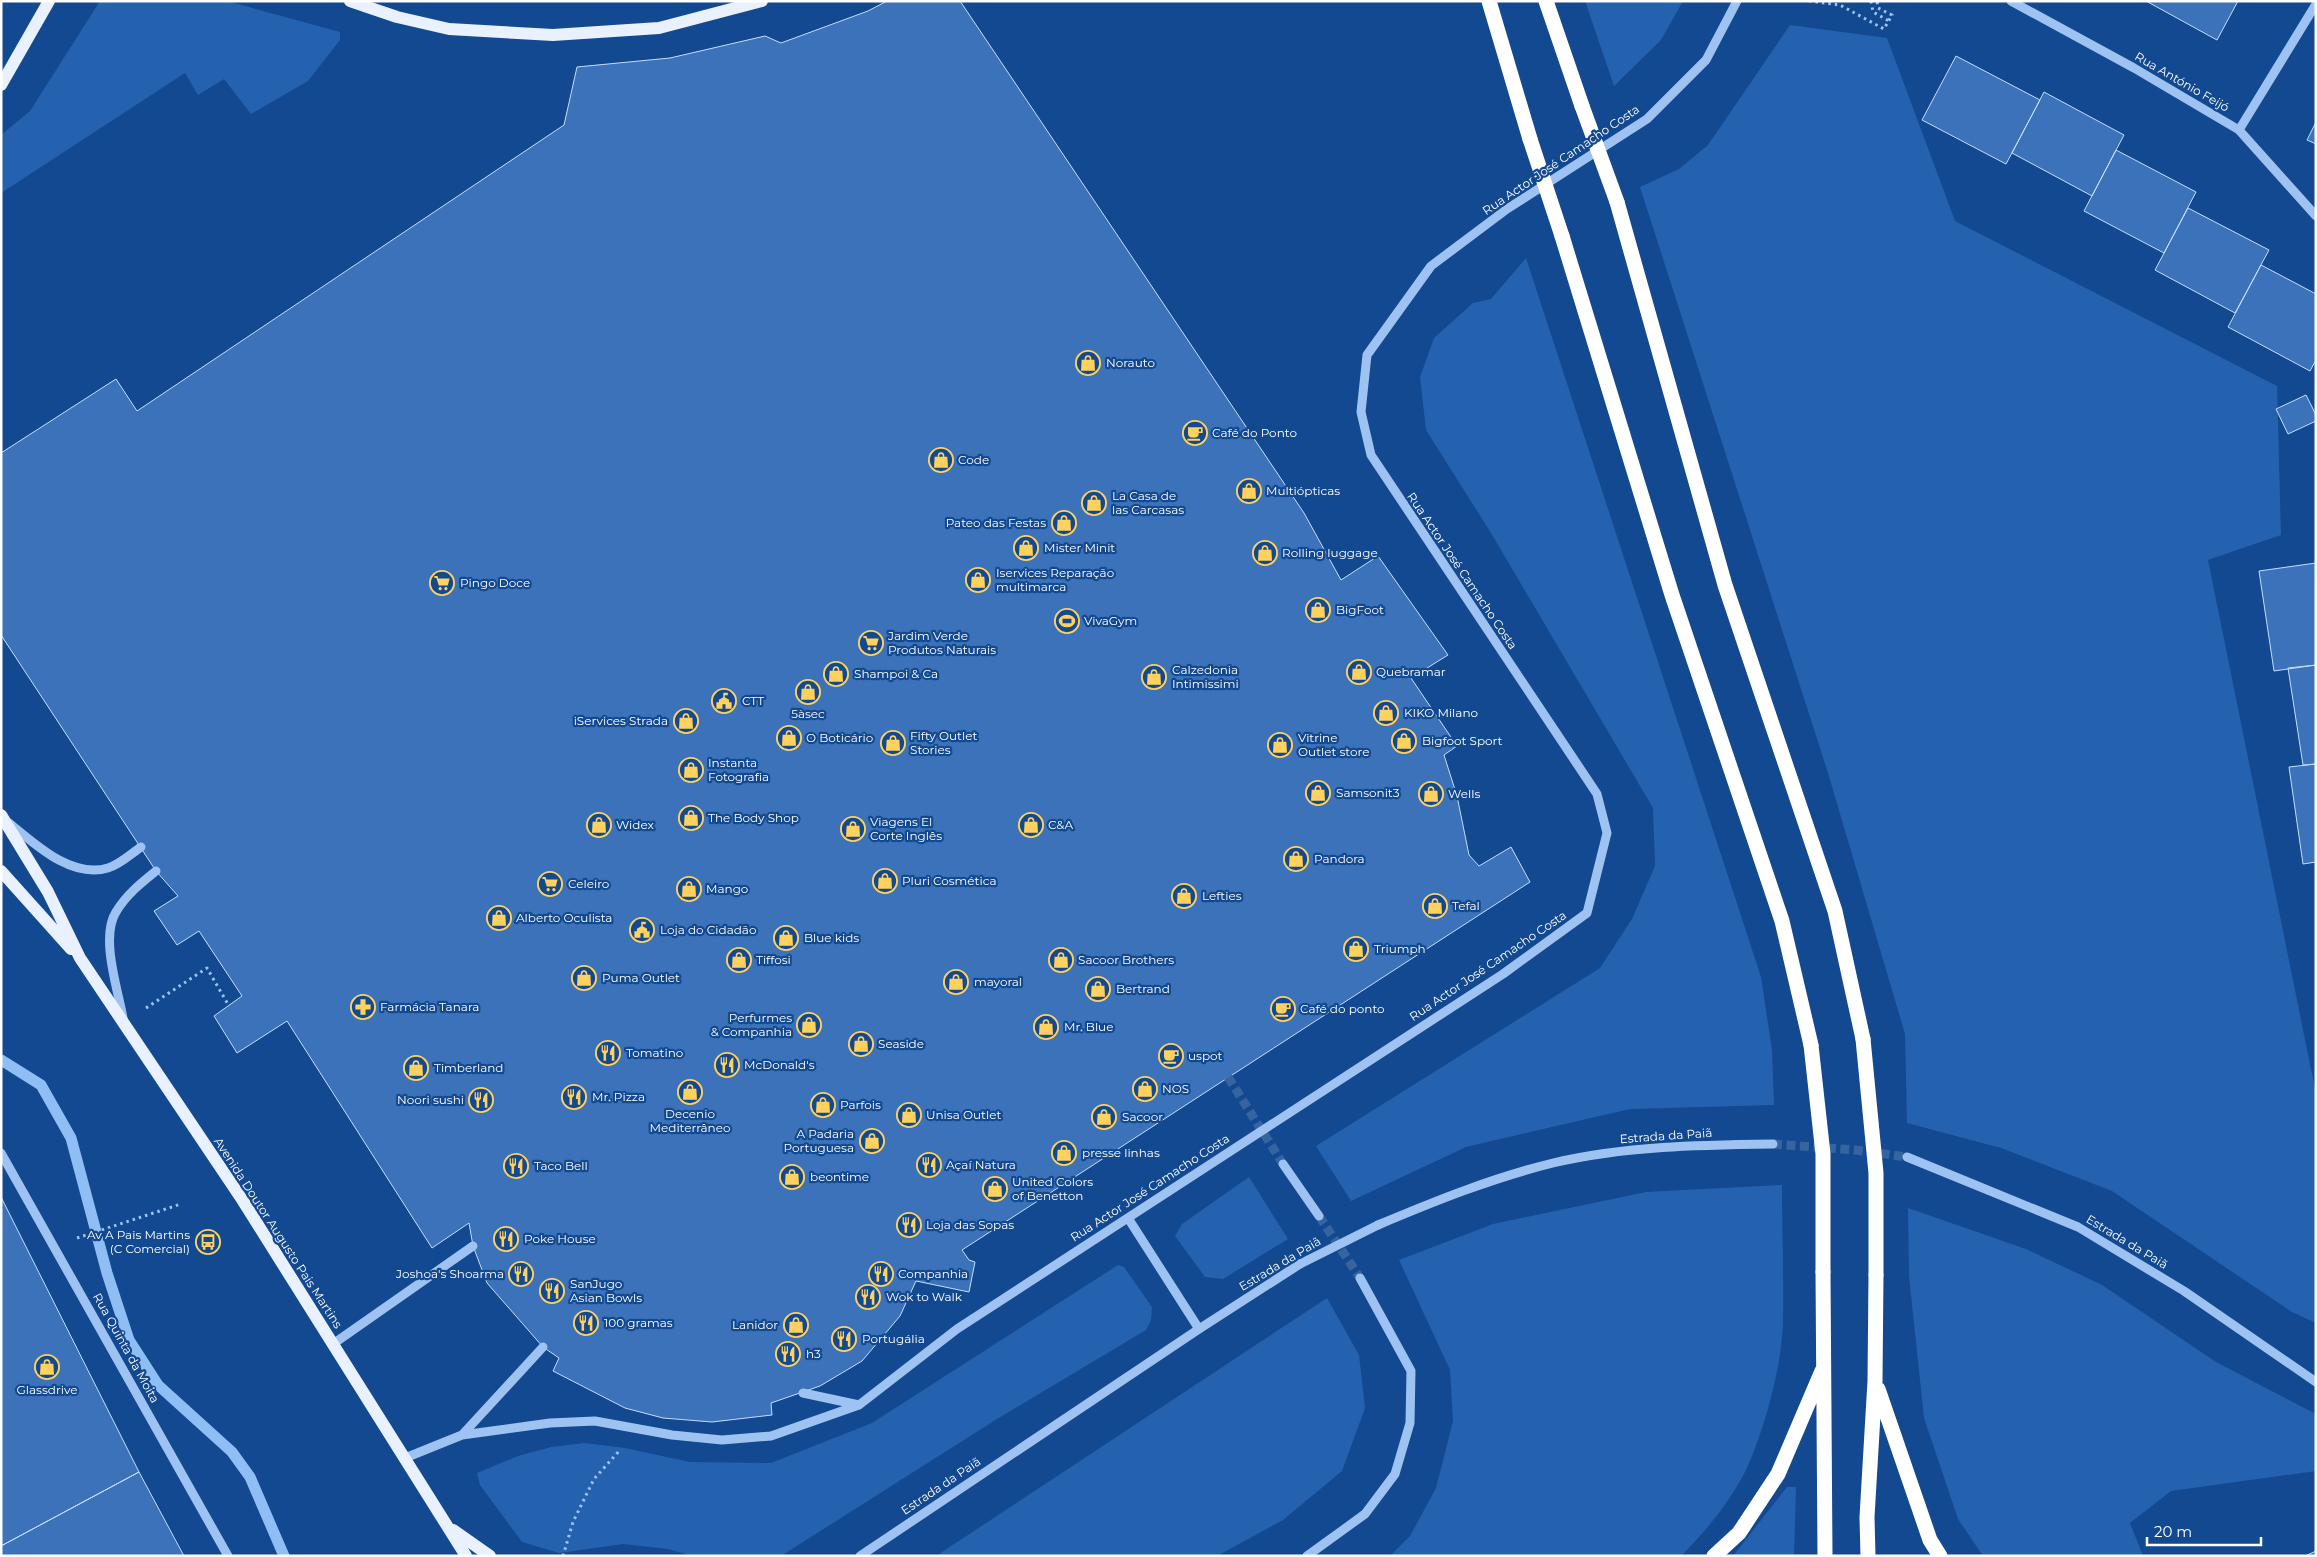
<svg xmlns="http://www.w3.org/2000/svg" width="2317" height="1557" font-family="Montserrat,sans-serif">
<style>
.green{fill:#2462b0}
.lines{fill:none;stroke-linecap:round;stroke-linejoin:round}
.stream{stroke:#8fbef5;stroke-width:11}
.building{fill:#3b72b9;stroke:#c5defd}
.minor-tunnel{stroke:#3664a1;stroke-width:9;stroke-dasharray:9 4.5;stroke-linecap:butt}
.path{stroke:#9ec3f2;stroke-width:3;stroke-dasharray:2.5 4;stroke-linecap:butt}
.minor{stroke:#9ec3f2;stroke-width:9}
.major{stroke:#e9f1ff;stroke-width:12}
.highway{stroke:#fff;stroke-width:15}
.minor-bridge{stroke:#9ec3f2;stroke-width:9}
.highway-bridge{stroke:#fff;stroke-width:15}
.labels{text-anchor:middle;stroke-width:4.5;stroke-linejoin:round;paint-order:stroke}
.street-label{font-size:12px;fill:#fff;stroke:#124990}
.poi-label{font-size:12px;fill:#fff;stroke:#124990;text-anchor:start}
</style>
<rect width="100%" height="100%" fill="#124990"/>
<path class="green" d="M100 1H227L340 32V40L308 81 251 114 224 79 198 95 185 73 1 193V135L30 111Z
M1585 1H1683L1661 40 1614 86Z
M1790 25 1887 38 1955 221 2277 386 2281 535 2208 560 2316 1094V1323L2292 1312 2112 1191 2001 1148 1907 1123 1905 1034 1828 773 1640 187 1679 169 1708 145Z
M1526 258 1761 977 1772 1050 1774 1105 1630 1109 1466 1147 1351 1201 1316 1146 1600 968 1632 919 1655 866 1653 808 1491 533 1426 430 1420 377 1434 338 1473 303 1491 299Z
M1249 1177 1288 1239 1223 1279 1205 1277 1175 1236 1182 1224Z
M1782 1185C1782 1231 1784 1277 1783 1322 1782 1366 1764 1432 1745 1472 1729 1503 1706 1531 1681 1556H1390L1410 1536 1436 1488 1453 1421 1450 1370 1399 1260 1493 1224 1646 1192Z
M1908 1208 2026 1249 2102 1285 2216 1362 2316 1414V1471L2171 1491 2130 1523 2143 1556H1983L1958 1519 1924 1418 1909 1276Z
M1118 1265 1124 1267 1152 1307 1151 1320 1146 1330 997 1419 781 1556H692L668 1549 623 1544 559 1553 522 1542 480 1485 477 1473 518 1456 551 1447 585 1443 625 1448 690 1462 771 1463 872 1423Z
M1327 1298 1359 1355 1365 1408 1342 1471 1283 1520 1217 1556H936Z
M1787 1487H1796L1794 1556H1733Z"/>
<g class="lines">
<path class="stream" d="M1 1060 41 1085 71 1138 107 1273 129 1340 158 1385 232 1452 250 1477 284 1556"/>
</g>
<path class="building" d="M887 1H960L1304 513 1341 580 1378 556 1448 655 1411 678 1457 746 1444 755 1457 796 1469 855 1479 866 1511 847 1530 882 962 1250 969 1260 975 1262 969 1292 916 1281 900 1316 862 1361 820 1386 771 1403 772 1415 712 1422 663 1418 625 1408 553 1371 559 1358 543 1347 487 1283 473 1246 469 1223 432 1248 287 1021 237 1053 214 1016 242 996 199 931 177 945 154 911 178 896 156 871 1 635V453L116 379 137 411 564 125 577 67 670 58 765 36 781 43 868 11Z
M2146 1H2238L2217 40Z
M1956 56 2040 100 2006 164 1922 120Z
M2044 92 2124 135 2092 196 2012 153Z
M2316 122V144L2307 140Z
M2116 150 2196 192 2164 253 2084 211Z
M2188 208 2269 250 2235 313 2155 270Z
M2261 265 2316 294V360L2310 371 2228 327Z
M2306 395 2316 415V421L2288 434 2276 409Z
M2316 563V665L2274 671 2259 571Z
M2316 665V764L2303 765 2288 668Z
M2316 764V862L2303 864 2289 767Z
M1 1197 139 1472 1 1546Z
M139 1472 184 1556H1V1546Z
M2316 1551V1556H2305Z"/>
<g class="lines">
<path class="minor-tunnel" d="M1228 1077 1283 1164
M1773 1144 1855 1150 1907 1157
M1319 1216 1360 1278"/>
<path class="path" d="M1809 1 1840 5 1884 29 1892 15 1878 8 1877 1
M1871 1 1873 12 1889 21
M146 1008 207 968 229 1006
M77 1238 181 1204
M563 1556 573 1522 594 1479 620 1450"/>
<path class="minor" d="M2011 1 2134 68 2239 130 2316 216
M2239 130 2316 4
M9 823C35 844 71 879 108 868 119 865 131 854 141 847
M123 1018C118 990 100 937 116 912 126 895 141 883 156 871
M1 1153 228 1556
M1907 1157 2078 1227 2184 1291 2316 1382
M1283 1164 1319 1216
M1128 1218 1199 1329
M1378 1225C1435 1201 1492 1178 1553 1163 1625 1146 1700 1145 1773 1144
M333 1344 473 1246
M803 1393 859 1405
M462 1435 543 1347
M405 1458 462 1435 550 1423 595 1421 672 1435 722 1440 771 1436 859 1405 957 1329 1503 974 1587 913 1607 833 1597 794 1371 455 1361 412 1367 355 1431 266 1507 209 1647 119 1706 60 1737 1
M860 1556 1199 1329 1300 1264
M1307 1556 1365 1514 1395 1474 1410 1423 1411 1371 1360 1278"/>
<path class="major" d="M350 1 397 17 449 29 553 35 659 28 762 1
M1 85 49 1
M1 815 48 892 80 958 243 1201 466 1556
M1 871 71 949
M453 1530 490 1556"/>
<path class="highway" d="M1489 1 1530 139
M1546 1 1582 106
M1617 202 1725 585 1835 911 1863 1039
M1562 236 1672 595 1782 921 1811 1045
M1823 1272 1825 1556
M1878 1389 1930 1540 1940 1556
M1714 1556 1739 1533 1778 1474 1822 1371
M1868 1556 1867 1517 1875 1381 1876 1275"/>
<path class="minor-bridge" d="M1300 1264 1378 1225"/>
<path class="highway-bridge" d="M1582 106 1617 202
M1530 139 1562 236
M1863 1039 1876 1173V1275
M1811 1045 1823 1154V1272"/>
</g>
<defs>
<symbol id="shop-ring" viewBox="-11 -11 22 22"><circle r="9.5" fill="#124990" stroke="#ffd15f" stroke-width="1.5"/><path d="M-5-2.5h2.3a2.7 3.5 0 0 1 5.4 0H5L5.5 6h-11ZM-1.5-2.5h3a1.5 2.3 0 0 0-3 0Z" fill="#ffd15f"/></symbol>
<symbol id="cafe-ring" viewBox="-11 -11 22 22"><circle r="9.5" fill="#124990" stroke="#ffd15f" stroke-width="1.5"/><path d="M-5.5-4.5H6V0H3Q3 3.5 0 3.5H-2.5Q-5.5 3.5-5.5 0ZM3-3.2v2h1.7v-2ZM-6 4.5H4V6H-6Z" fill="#ffd15f"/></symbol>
<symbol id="supermarket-ring" viewBox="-11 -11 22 22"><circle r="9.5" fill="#124990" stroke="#ffd15f" stroke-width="1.5"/><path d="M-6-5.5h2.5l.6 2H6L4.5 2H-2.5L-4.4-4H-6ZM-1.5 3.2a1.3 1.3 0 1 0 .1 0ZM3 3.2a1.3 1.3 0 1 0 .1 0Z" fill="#ffd15f"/></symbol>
<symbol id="stadium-ring" viewBox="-11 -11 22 22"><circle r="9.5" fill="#124990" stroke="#ffd15f" stroke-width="1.5"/><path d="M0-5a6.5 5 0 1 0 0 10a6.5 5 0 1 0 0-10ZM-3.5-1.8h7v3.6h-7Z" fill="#ffd15f"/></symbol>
<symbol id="civic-ring" viewBox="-11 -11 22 22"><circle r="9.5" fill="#124990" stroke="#ffd15f" stroke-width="1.5"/><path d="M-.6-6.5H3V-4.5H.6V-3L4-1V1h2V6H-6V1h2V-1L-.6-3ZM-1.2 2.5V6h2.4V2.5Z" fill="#ffd15f"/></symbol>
<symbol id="pharmacy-ring" viewBox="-11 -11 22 22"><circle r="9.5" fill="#124990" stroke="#ffd15f" stroke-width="1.5"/><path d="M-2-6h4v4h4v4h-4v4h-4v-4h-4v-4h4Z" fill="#ffd15f"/></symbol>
<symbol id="restaurant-ring" viewBox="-11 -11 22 22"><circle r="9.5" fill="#124990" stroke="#ffd15f" stroke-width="1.5"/><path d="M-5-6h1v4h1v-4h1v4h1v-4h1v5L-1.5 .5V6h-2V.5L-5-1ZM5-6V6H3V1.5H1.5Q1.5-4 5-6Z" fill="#ffd15f"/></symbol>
<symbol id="bus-ring" viewBox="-11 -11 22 22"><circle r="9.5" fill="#124990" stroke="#ffd15f" stroke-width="1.5"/><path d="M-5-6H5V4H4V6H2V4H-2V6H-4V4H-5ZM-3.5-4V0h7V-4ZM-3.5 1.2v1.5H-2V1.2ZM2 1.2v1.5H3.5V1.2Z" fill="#ffd15f"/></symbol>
</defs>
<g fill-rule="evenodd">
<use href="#shop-ring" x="1074" y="349" width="28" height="28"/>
<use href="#cafe-ring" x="1181" y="419" width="28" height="28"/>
<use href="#shop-ring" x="927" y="446" width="28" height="28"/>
<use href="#shop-ring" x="1235" y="477" width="28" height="28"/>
<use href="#shop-ring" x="1080" y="489" width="28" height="28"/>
<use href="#shop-ring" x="1050" y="509" width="28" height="28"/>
<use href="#shop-ring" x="1012" y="534" width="28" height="28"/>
<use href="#shop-ring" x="1251" y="539" width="28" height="28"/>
<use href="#shop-ring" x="964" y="566" width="28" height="28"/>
<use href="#supermarket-ring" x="428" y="569" width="28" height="28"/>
<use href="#shop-ring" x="1304" y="596" width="28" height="28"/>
<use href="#stadium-ring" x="1053" y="607" width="28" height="28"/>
<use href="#supermarket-ring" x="857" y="629" width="28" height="28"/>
<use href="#shop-ring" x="1345" y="658" width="28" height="28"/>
<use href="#shop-ring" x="822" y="660" width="28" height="28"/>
<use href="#shop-ring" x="1140" y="663" width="28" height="28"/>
<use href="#shop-ring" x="794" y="678" width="28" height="28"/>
<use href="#civic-ring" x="710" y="687" width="28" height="28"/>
<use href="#shop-ring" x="1372" y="699" width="28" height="28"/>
<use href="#shop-ring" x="672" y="707" width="28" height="28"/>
<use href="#shop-ring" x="775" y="724" width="28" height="28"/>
<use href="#shop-ring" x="1390" y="727" width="28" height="28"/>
<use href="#shop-ring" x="879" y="729" width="28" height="28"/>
<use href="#shop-ring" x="1266" y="731" width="28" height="28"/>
<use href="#shop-ring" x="677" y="756" width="28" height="28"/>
<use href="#shop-ring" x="1304" y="779" width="28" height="28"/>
<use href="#shop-ring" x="1417" y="780" width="28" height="28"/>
<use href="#shop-ring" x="677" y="804" width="28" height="28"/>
<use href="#shop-ring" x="585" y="811" width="28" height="28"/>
<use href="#shop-ring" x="1017" y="811" width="28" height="28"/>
<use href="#shop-ring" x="839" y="815" width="28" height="28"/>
<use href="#shop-ring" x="1282" y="845" width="28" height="28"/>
<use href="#shop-ring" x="871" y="867" width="28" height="28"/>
<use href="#supermarket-ring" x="536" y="870" width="28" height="28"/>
<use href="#shop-ring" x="675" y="875" width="28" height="28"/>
<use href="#shop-ring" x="1170" y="882" width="28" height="28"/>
<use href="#shop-ring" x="1421" y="892" width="28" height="28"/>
<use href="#shop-ring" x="485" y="904" width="28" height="28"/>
<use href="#civic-ring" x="628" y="916" width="28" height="28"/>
<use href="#shop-ring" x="772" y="924" width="28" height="28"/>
<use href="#shop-ring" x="1342" y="935" width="28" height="28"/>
<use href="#shop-ring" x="725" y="946" width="28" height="28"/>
<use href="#shop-ring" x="1047" y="946" width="28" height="28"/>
<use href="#shop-ring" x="570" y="964" width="28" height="28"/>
<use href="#shop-ring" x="942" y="968" width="28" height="28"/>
<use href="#shop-ring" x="1084" y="975" width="28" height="28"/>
<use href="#pharmacy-ring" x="349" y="993" width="28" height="28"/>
<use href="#cafe-ring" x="1269" y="995" width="28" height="28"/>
<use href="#shop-ring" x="795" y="1011" width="28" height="28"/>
<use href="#shop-ring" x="1032" y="1013" width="28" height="28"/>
<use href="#shop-ring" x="847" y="1030" width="28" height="28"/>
<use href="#restaurant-ring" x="594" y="1039" width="28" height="28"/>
<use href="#cafe-ring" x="1157" y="1042" width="28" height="28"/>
<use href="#restaurant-ring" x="713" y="1051" width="28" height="28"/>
<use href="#shop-ring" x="402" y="1054" width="28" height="28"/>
<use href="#shop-ring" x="1131" y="1075" width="28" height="28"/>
<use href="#shop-ring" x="676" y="1078" width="28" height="28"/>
<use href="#restaurant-ring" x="560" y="1083" width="28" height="28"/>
<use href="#restaurant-ring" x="467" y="1086" width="28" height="28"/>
<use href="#shop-ring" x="809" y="1091" width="28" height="28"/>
<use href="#shop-ring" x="895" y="1101" width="28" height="28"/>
<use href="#shop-ring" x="1090" y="1103" width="28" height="28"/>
<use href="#shop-ring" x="858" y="1127" width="28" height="28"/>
<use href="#shop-ring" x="1050" y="1139" width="28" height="28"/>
<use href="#restaurant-ring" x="915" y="1151" width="28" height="28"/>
<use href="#restaurant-ring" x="502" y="1152" width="28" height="28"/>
<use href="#shop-ring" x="778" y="1163" width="28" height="28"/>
<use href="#shop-ring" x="981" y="1175" width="28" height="28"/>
<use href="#restaurant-ring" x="895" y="1211" width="28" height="28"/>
<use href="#restaurant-ring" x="492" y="1225" width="28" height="28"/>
<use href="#bus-ring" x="194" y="1228" width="28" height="28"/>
<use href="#restaurant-ring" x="507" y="1260" width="28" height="28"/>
<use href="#restaurant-ring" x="867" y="1260" width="28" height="28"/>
<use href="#restaurant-ring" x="538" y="1277" width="28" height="28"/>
<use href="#restaurant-ring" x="854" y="1283" width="28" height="28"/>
<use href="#restaurant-ring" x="572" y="1309" width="28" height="28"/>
<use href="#shop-ring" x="782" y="1311" width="28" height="28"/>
<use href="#restaurant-ring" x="830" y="1325" width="28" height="28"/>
<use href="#restaurant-ring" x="774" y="1340" width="28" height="28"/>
<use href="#shop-ring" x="33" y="1353" width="28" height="28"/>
</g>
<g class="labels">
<g class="street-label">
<text transform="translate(2182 82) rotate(30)" y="4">Rua António Feijó</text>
<text transform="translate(1561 160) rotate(-34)" y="4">Rua Actor José Camacho Costa</text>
<text transform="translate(1462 571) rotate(56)" y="4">Rua Actor José Camacho Costa</text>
<text transform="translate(1488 966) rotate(-34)" y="4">Rua Actor José Camacho Costa</text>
<text transform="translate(1666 1136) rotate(-4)" y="4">Estrada da Paiã</text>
<text transform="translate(1150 1188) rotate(-33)" y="4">Rua Actor José Camacho Costa</text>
<text transform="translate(278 1233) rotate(57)" y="4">Avenida Doutor Augusto Pais Martins</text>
<text transform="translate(2127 1242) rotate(31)" y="4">Estrada da Paiã</text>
<text transform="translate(1280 1264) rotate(-31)" y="4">Estrada da Paiã</text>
<text transform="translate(126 1348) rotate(61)" y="4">Rua Quinta da Moita</text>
<text transform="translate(941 1486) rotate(-34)" y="4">Estrada da Paiã</text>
</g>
<g class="poi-label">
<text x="1106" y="367">Norauto</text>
<text x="1212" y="437">Café do Ponto</text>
<text x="958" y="464">Code</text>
<text x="1266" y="495">Multiópticas</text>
<text x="1112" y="500">La Casa de<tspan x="1112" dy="14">las Carcasas</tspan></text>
<text x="1046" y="527" text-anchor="end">Pateo das Festas</text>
<text x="1044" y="552">Mister Minit</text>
<text x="1282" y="557">Rolling luggage</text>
<text x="996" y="577">Iservices Reparação<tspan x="996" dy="14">multimarca</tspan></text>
<text x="460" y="587">Pingo Doce</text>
<text x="1336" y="614">BigFoot</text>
<text x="1084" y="625">VivaGym</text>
<text x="888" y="640">Jardim Verde<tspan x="888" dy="14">Produtos Naturais</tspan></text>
<text x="1172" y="674">Calzedonia<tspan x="1172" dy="14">Intimissimi</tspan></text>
<text x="1376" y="676">Quebramar</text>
<text x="854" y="678">Shampoi &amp; Ca</text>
<text x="742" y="705">CTT</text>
<text x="1404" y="717">KIKO Milano</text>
<text x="808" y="718" text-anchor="middle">5àsec</text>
<text x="668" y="725" text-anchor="end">iServices Strada</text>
<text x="910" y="740">Fifty Outlet<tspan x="910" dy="14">Stories</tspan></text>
<text x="806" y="742">O Boticário</text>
<text x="1298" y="742">Vitrine<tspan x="1298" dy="14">Outlet store</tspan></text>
<text x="1422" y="745">Bigfoot Sport</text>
<text x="708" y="767">Instanta<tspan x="708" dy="14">Fotografia</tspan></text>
<text x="1336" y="797">Samsonit3</text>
<text x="1448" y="798">Wells</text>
<text x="708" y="822">The Body Shop</text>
<text x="870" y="826">Viagens El<tspan x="870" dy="14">Corte Inglês</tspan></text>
<text x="616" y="829">Widex</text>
<text x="1048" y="829">C&amp;A</text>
<text x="1314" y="863">Pandora</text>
<text x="902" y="885">Pluri Cosmética</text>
<text x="568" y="888">Celeiro</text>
<text x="706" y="893">Mango</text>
<text x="1202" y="900">Lefties</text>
<text x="1452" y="910">Tefal</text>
<text x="516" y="922">Alberto Oculista</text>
<text x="660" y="934">Loja do Cidadão</text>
<text x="804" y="942">Blue kids</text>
<text x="1374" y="953">Triumph</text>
<text x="756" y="964">Tiffosi</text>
<text x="1078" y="964">Sacoor Brothers</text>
<text x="602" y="982">Puma Outlet</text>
<text x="974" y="986">mayoral</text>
<text x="1116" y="993">Bertrand</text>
<text x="380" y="1011">Farmácia Tanara</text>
<text x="1300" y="1013">Café do ponto</text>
<text x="792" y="1022" text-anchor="end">Perfurmes<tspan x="792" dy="14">&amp; Companhia</tspan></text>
<text x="1064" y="1031">Mr. Blue</text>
<text x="878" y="1048">Seaside</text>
<text x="626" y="1057">Tomatino</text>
<text x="1188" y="1060">uspot</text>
<text x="744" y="1069">McDonald's</text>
<text x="434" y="1072">Timberland</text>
<text x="1162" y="1093">NOS</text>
<text x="592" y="1101">Mr. Pizza</text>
<text x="464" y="1104" text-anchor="end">Noori sushi</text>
<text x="840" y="1109">Parfois</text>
<text x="690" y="1118" text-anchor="middle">Decenio<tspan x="690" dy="14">Mediterrâneo</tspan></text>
<text x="926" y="1119">Unisa Outlet</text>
<text x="1122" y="1121">Sacoor</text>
<text x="854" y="1138" text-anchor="end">A Padaria<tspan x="854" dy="14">Portuguesa</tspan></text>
<text x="1082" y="1157">presse linhas</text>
<text x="946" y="1169">Açaí Natura</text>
<text x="534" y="1170">Taco Bell</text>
<text x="810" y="1181">beontime</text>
<text x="1012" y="1186">United Colors<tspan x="1012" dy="14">of Benetton</tspan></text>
<text x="926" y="1229">Loja das Sopas</text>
<text x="190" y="1239" text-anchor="end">Av A Pais Martins<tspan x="190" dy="14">(C Comercial)</tspan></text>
<text x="524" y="1243">Poke House</text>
<text x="504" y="1278" text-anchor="end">Joshoa's Shoarma</text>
<text x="898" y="1278">Companhia</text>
<text x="570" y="1288">SanJugo<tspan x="570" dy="14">Asian Bowls</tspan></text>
<text x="886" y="1301">Wok to Walk</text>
<text x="604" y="1327">100 gramas</text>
<text x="778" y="1329" text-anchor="end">Lanidor</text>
<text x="862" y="1343">Portugália</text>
<text x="806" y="1358">h3</text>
<text x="47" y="1394" text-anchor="middle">Glassdrive</text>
</g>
</g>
<rect width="2317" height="1557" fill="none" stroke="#ffffff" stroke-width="5"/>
<path d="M2147 1537v8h114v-8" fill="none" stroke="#ffffff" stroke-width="2.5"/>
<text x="2154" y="1537" font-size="15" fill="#ffffff" stroke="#124990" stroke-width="4" paint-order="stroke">20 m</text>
</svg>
